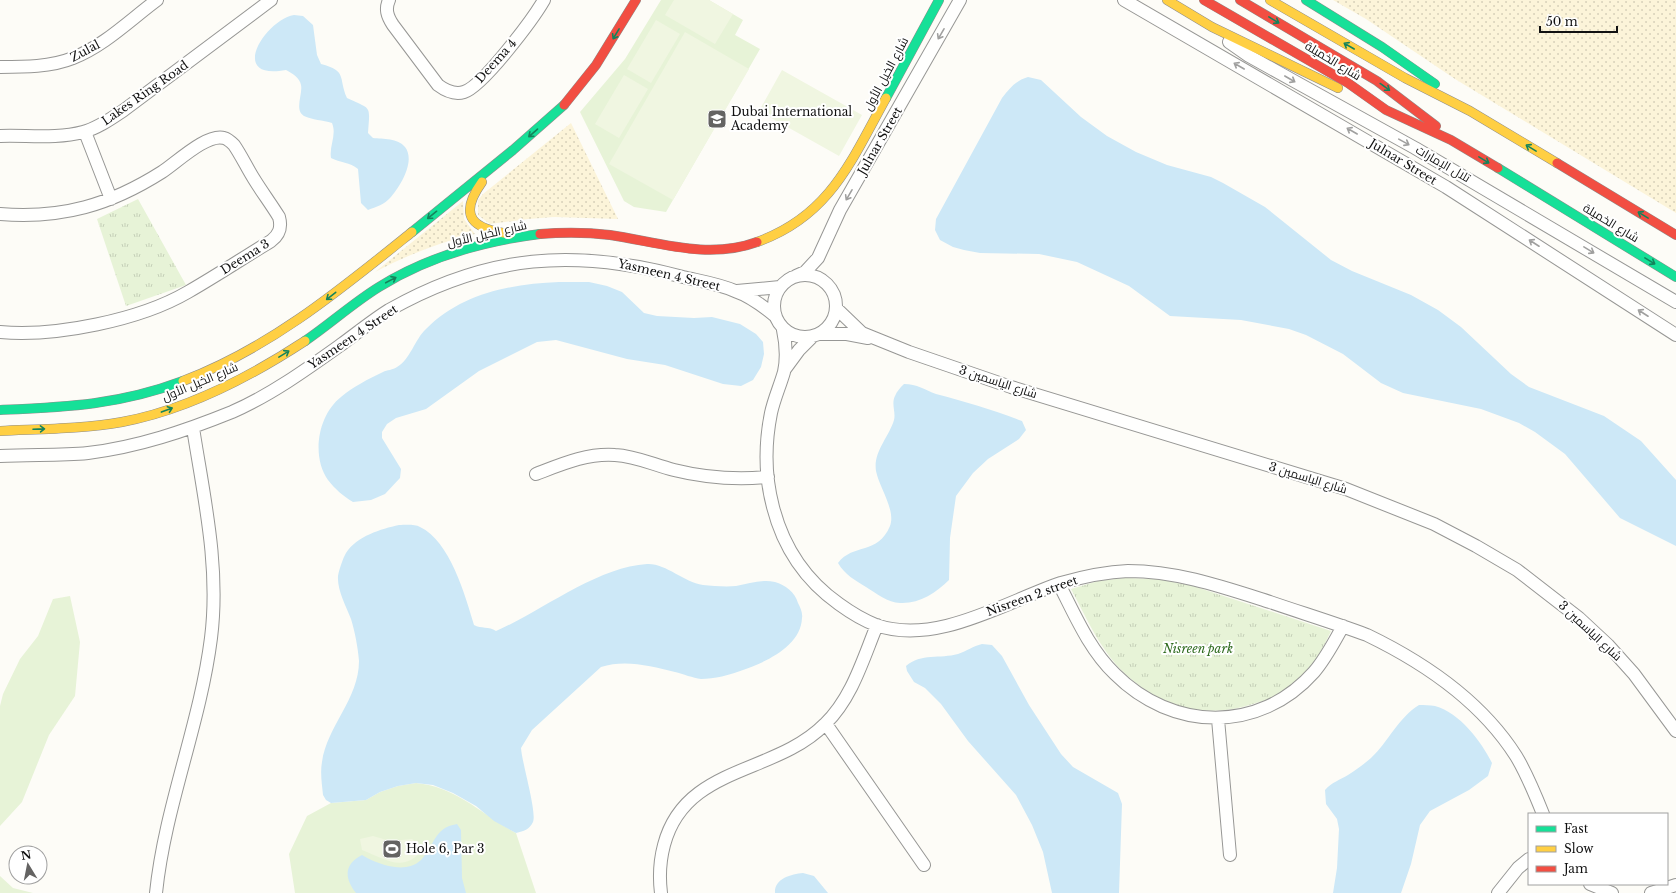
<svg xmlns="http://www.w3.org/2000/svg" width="1676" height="893" font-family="'Libre Baskerville',Cairo,serif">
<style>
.grass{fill:#e7f3d7}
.sand{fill:url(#sand-dots)}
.park{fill:url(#park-tufts)}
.pitch{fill:#f0f6e1}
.water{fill:#cde8f7}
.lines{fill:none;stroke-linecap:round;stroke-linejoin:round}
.street-casing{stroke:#979795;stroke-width:14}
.fast-casing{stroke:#8e8d8b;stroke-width:10}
.slow-casing{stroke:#8e8d8b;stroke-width:10}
.jam-casing{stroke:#8e8d8b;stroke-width:10}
.street{stroke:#fffffe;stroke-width:12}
.fast{stroke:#16e098;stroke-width:9}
.slow{stroke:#ffcf43;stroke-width:9}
.jam{stroke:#f24e42;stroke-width:9}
.oneway{stroke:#14835b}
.oneway2{stroke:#a0a09f}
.labels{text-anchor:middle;stroke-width:4;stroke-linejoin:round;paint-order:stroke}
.street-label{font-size:12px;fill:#111;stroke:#fff}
.poi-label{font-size:12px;fill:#111;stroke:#fff;text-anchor:start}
.park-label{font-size:12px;font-style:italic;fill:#2f6b1f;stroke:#fff}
</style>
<defs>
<pattern id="sand-dots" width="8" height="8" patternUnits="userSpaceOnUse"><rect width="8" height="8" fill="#fcf4d9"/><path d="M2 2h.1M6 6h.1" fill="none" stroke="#d7d0b9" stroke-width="1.8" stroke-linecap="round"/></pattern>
<pattern id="park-tufts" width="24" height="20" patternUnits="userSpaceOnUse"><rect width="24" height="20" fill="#e7f3d7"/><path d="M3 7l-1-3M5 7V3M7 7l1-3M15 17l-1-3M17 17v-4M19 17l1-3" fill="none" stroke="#c5cfb8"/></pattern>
</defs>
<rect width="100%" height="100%" fill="#fdfcf7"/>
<path class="grass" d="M661 0H709L743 20 735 35 760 49 666 212 634 207 624 201 580 112 625 59Z
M70 596 80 642 75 696 49 735 22 802 0 826V706L3 694 20 659 38 636 53 599Z
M416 783C457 787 481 814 516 833L536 893H295L289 854 307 816 331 803 366 800 380 792 398 786Z
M0 876 13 888 33 893H0Z"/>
<path class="sand" d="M1333 0H1676V213L1455 79 1366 19Z
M571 123 618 219 554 217 528 219 490 224 478 215V200L483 194Z
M463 201 464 219 475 234C440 242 407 255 375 272Z"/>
<path class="park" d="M138 199 186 285 126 306 97 219Z
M1124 578 1157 579 1190 585 1331 631C1319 657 1306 677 1281 694 1275 698 1266 700 1259 702 1212 719 1169 711 1131 679 1103 656 1088 621 1071 589L1098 581Z"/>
<path class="pitch" d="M674 0H709L733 14 715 44 665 15Z
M656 20 680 34 651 83 627 69Z
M685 32 749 69 673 200 609 164Z
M782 70 862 115 839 156 759 111Z
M624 75 648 89 619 138 595 124Z
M373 836 390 841 412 839 423 849C404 874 385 859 362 850L360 839Z"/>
<path class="water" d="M294 15 303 16 313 25 317 55 321 64C348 71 338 78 347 98 372 110 370 104 368 133L373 138C383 139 398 138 405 147 416 161 400 187 390 198 385 204 376 207 368 210L361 203 358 169C350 162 340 163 331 158 329 146 337 135 332 123 323 120 312 120 304 116 294 110 303 94 301 85 300 78 292 73 286 70 227 81 265 20 294 15Z
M1028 77 1041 80 1081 117 1107 136 1136 152 1167 165 1211 177 1223 183 1265 207 1331 260 1352 271 1411 295 1438 310 1461 327 1511 374 1529 387 1604 416 1641 441 1676 480V546L1620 518 1565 454 1535 432 1519 423 1481 409 1403 393 1381 383 1343 354 1306 335 1289 329 1241 320 1170 316 1129 286 1077 262 1039 254 980 253 964 250 953 247 940 240 935 230 936 219 1002 98C1010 88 1015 81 1028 77Z
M559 282H589L607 286 622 292 644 313 657 316 694 318 712 317 740 324 756 334 763 342 764 354 761 367 753 380 741 386 723 384 665 365 627 359 556 340 537 342 479 371 426 409 396 418 387 424 382 432V438L401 469 400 478 385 494 371 500 353 502C343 496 335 489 328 480 311 456 318 415 341 397 353 387 368 379 383 372 387 370 393 370 397 367 410 360 415 339 426 329 462 293 511 284 559 282Z
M904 384C917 384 925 390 936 394 966 402 994 410 1022 421L1026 430 1019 439 988 459 973 473 956 496 950 538 949 580C936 593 919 604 900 603 888 603 876 593 866 587 855 580 845 575 838 563 853 543 878 555 890 526 896 510 879 487 876 471 873 452 889 437 894 420 896 412 891 404 895 396 897 391 900 388 904 384Z
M399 525C405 525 415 524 420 527 450 541 465 595 474 625 481 629 489 626 496 631 542 611 597 567 647 564 666 563 683 582 703 585 713 586 726 587 736 586 749 584 761 579 775 582 785 585 795 592 798 603 800 607 803 613 802 618 801 646 766 662 743 670 730 675 714 679 701 679 693 678 683 674 675 672 651 666 625 659 601 667L532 730 521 748C522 763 537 812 533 822 529 830 524 831 516 833L494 821 476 806 453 793 433 785 416 783 398 786 380 792 366 800 331 803 326 800 323 795C322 784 320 773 322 762 327 726 359 699 359 661 358 648 355 632 351 619 346 606 337 590 338 576 339 570 343 558 346 553 357 536 381 529 399 525Z
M982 644 992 645 1002 656 1029 705 1061 754 1073 767 1118 793 1122 804 1119 893H1052L1043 852 1032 825 1016 795 968 741 941 704 925 688 914 682 907 671 906 666C921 653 940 659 958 654 967 651 973 646 982 644Z
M1419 705C1424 705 1430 705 1435 706 1460 713 1481 741 1492 763L1488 776 1469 790 1430 811 1420 825 1411 864 1401 893H1333L1337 868 1339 829 1337 819 1326 804 1325 790C1332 782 1340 780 1348 775 1356 770 1364 764 1371 758 1389 741 1398 718 1419 705Z
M457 824 461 830 462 878 466 893H356C344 878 344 864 362 855 377 864 405 875 421 860 435 846 433 828 457 824Z
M803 873 814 876 828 893H775C774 879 791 874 803 873Z"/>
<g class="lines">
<defs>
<path id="street" d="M389 0C385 9 387 16 393 25L438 85C446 91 454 95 464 92 483 86 533 19 544 0
M1124 0 1446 187 1676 335
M1229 42 1249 56 1294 81 1415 148 1676 302
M0 67C24 67 51 67 73 58 104 46 130 20 157 0
M85 132 111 199
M0 136C27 135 57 139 83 132 98 128 112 118 124 110L271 0
M0 214C62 219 110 205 162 172 176 163 207 133 224 138 228 139 231 142 234 145 241 155 247 168 254 179 262 192 271 204 279 217 282 228 279 235 271 241 243 258 216 276 188 292 140 320 56 337 0 332
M774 306a31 31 0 1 1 62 0a31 31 0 1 1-62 0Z
M796 276 805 272 818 258 840 210 960 0
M737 291 780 287
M837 309 862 333 909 352 1011 387 1346 489 1434 524 1476 546 1517 570 1579 618 1608 645 1634 674 1676 731
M783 330C786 344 787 358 784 372 780 386 774 399 771 413 765 443 765 477 773 507 783 546 805 580 839 604 850 612 863 620 876 625 936 646 1005 602 1061 583 1082 577 1105 572 1128 571 1177 571 1223 587 1270 602 1302 613 1335 623 1367 635 1425 663 1481 701 1516 756 1527 774 1535 794 1543 814
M820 334H847L868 338
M785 369 799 350 811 338
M0 456C29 454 58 456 88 453 138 447 185 431 232 412 271 395 307 369 342 344 357 333 373 320 389 310 488 254 575 248 683 277 700 281 719 284 735 291 750 296 763 306 774 315
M536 474C562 464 587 453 615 455 636 456 654 465 674 470 706 478 735 480 768 477
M1059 584C1075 615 1089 649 1115 674 1172 731 1259 734 1314 672 1326 658 1334 642 1343 626
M1218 719 1230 855
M826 724 924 865
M1590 884 1612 893
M156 893C165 806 200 725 211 638 220 567 204 498 193 428
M661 893C659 877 660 860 664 845 685 765 775 775 825 724 852 698 863 659 877 625
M1498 893 1518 868 1529 859
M1651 893 1676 885"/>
<path id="fast" d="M1306 0 1382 47 1435 84
M886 98 939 0
M1498 168 1676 277
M412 232 513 150 564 105
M305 341C330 324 353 303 379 287 427 257 484 241 540 234
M0 410C67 407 119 405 183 381"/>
<path id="slow" d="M1167 0 1212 27 1338 88
M1270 0 1405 78 1470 111 1557 163
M482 182C457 217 473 229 510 234
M757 242C830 216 851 161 886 98
M183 381C270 348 340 290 412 232
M0 431C41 429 82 429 122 422 187 410 250 377 305 341"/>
<path id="jam" d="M1204 0 1348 83 1386 110 1451 140 1498 168
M1240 0 1377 81 1436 126
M564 105 596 65 636 0
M1557 163 1676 235
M540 234C563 232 586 232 610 235 658 242 708 260 757 242"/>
</defs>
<use href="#street" class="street-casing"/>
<use href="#fast" class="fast-casing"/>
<use href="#slow" class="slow-casing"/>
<use href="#jam" class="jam-casing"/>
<use href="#street" class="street"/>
<use href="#fast" class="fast"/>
<use href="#slow" class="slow"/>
<use href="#jam" class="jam"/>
</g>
<defs><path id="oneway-shaft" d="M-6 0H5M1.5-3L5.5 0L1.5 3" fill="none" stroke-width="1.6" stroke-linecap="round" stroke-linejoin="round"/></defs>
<g class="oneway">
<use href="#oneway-shaft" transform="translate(1274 20) rotate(31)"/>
<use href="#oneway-shaft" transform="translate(616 34) rotate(121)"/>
<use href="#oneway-shaft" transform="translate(1349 46) rotate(-150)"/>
<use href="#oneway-shaft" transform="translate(1385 87) rotate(36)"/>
<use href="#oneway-shaft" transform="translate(533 133) rotate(139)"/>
<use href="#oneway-shaft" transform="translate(1531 148) rotate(-149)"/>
<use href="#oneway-shaft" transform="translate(1484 160) rotate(31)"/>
<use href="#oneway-shaft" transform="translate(432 215) rotate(141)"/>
<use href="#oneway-shaft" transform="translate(1643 215) rotate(-149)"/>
<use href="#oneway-shaft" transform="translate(1650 261) rotate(31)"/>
<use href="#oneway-shaft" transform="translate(391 280) rotate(-28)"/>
<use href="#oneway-shaft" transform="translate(331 296) rotate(142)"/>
<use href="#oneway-shaft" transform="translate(284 354) rotate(-31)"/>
<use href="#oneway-shaft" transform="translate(167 410) rotate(-20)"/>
<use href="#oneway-shaft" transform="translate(39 429) rotate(-2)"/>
</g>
<g class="oneway2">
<use href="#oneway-shaft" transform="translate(941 34) rotate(120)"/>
<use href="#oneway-shaft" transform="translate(1239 66) rotate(-150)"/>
<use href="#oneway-shaft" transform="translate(1290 79) rotate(30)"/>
<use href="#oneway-shaft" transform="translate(1352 131) rotate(-150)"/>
<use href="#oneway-shaft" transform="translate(1404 142) rotate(29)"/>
<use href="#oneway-shaft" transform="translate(849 195) rotate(120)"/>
<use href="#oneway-shaft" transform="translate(1534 243) rotate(-147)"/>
<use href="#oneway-shaft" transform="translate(1589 250) rotate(31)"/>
<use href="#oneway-shaft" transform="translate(1643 313) rotate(-147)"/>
</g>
<defs>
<symbol id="school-square" viewBox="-11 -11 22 22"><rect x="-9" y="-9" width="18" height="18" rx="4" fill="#646362" stroke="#fff"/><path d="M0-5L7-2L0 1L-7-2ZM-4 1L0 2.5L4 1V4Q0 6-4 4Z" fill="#fff"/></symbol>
<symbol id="stadium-square" viewBox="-11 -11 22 22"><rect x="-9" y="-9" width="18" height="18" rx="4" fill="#646362" stroke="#fff"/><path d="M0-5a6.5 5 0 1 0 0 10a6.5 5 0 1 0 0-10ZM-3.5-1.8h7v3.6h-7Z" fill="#fff"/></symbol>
</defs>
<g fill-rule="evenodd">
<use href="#school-square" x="706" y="108" width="22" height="22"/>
<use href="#stadium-square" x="381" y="838" width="22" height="22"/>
</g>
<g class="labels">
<g class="street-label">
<text transform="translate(85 51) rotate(-28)" y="4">Zulal</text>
<text transform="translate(496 61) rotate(-48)" y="4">Deema 4</text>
<text transform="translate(1333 61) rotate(31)" y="4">شارع الخميلة</text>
<text transform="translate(886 74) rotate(-62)" y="4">شارع الخيل الأول</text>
<text transform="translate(145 93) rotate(-35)" y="4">Lakes Ring Road</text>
<text transform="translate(880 141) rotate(-60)" y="4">Julnar Street</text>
<text transform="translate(1403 162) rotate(31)" y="4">Julnar Street</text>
<text transform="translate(1443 164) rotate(30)" y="4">تلال الإمارات</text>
<text transform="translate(1611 223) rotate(31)" y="4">شارع الخميلة</text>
<text transform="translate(487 234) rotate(-13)" y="4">شارع الخيل الأول</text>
<text transform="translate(245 257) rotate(-32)" y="4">Deema 3</text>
<text transform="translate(669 275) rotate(13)" y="4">Yasmeen 4 Street</text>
<text transform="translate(353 337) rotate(-34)" y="4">Yasmeen 4 Street</text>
<text transform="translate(200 382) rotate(-23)" y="4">شارع الخيل الأول</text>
<text transform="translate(998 382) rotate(18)" y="4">شارع الياسمين 3</text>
<text transform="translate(1308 478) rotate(17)" y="4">شارع الياسمين 3</text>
<text transform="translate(1032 596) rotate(-20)" y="4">Nisreen 2 street</text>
<text transform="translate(1590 631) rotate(43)" y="4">شارع الياسمين 3</text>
</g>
<g class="poi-label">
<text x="731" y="116">Dubai International<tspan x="731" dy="14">Academy</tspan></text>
<text x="406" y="853">Hole 6, Par 3</text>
</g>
<g class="park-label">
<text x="1198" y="653">Nisreen park</text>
</g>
</g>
<rect x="1528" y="813" width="140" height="72" fill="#ffffff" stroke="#a0a0a0"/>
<rect x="1536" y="826" width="20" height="6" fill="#16e098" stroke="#a0a0a0"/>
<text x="1564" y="833" font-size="12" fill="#111111">Fast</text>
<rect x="1536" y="846" width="20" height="6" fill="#ffcf43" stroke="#a0a0a0"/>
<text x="1564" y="853" font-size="12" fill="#111111">Slow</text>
<rect x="1536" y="866" width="20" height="6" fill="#f24e42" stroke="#a0a0a0"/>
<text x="1564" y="873" font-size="12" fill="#111111">Jam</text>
<g transform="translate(28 865) rotate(350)"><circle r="19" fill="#ffffff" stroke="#a0a0a0"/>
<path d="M0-3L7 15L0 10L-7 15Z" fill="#646362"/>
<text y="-6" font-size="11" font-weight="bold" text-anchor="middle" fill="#111111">N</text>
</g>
<path d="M1540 26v6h77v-6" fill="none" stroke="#111111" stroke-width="2"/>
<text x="1546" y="26" font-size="12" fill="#111111" stroke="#ffffff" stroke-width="3" paint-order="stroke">50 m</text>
</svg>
